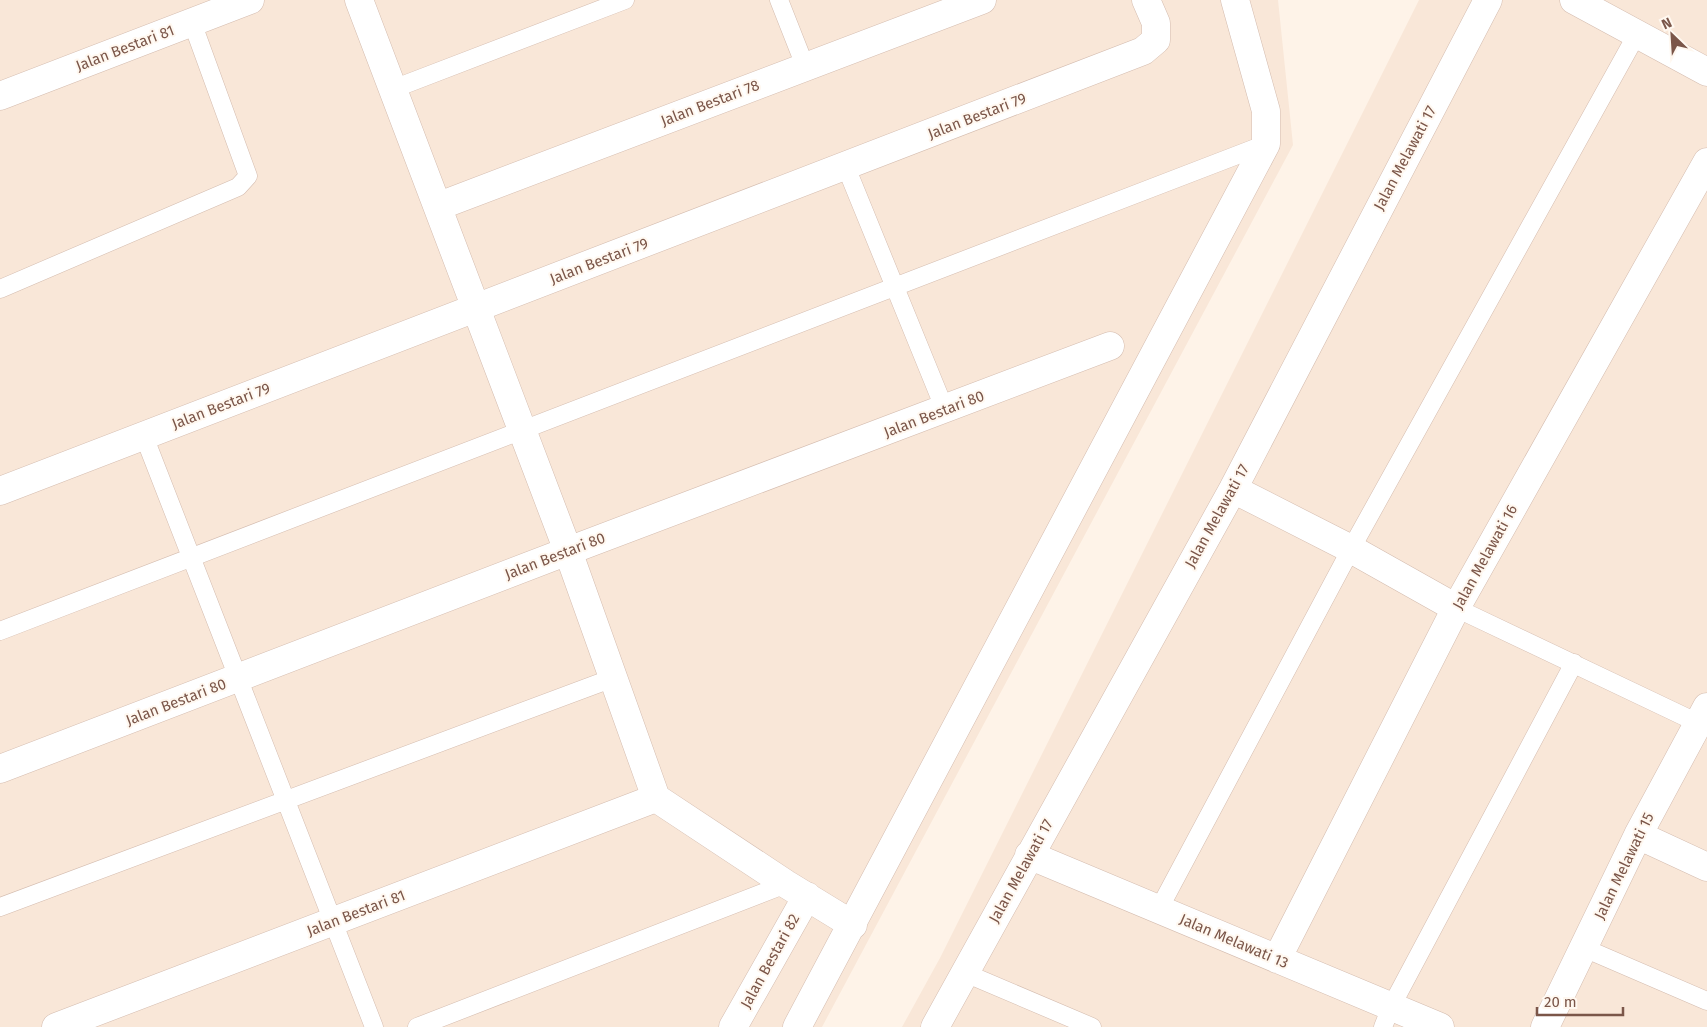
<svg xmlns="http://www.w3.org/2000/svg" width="1707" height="1027" font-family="'Fira Sans',sans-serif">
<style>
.residential{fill:#f9e7d8}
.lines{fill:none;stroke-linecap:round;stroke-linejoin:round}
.service-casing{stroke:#d4bcaf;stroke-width:19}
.minor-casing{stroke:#d4bcaf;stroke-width:29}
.service{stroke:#fff;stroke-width:18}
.minor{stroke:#fff;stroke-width:28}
.labels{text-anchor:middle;stroke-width:4;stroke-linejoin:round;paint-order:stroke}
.street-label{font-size:15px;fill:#7b5649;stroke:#fff8f0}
</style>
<rect width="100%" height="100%" fill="#fef3e8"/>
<path class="residential" d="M0 0H1278L1293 145 822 1027H0Z
M1419 0H1707V1027H902L940 958Z"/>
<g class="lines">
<defs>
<path id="service" d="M779 0 805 66
M393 89 625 0
M846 167 945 410
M0 289 238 187 248 176 192 22
M144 436 374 1027
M1456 608 1698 723
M0 631 1266 144
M0 907 613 678
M1159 909 1351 549 1637 34
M1584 948 1707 1001
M965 973 1092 1027
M417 1027 786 884
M1383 1027 1391 1007 1574 663"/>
<path id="minor" d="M359 0 568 551 656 798 786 884 853 925
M1574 0 1707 72
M0 96 250 0
M439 206 982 0
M1233 489 1351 549 1456 608
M0 491 1143 51 1156 40V23L1146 0
M0 769 568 551 1110 346
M1638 835 1707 867
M1029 855 1440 1027
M1277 959 1456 608 1707 162
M56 1027 656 798
M733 1027 807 896
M797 1027 1266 144V111L1235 0
M935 1027 1233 489 1488 0
M1545 1027 1638 835 1707 707"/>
</defs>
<use href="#service" class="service-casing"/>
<use href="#minor" class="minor-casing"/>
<use href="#service" class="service"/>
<use href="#minor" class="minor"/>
</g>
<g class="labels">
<g class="street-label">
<text transform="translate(125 48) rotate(-21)" y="5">Jalan Bestari 81</text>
<text transform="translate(710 103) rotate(-21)" y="5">Jalan Bestari 78</text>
<text transform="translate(977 116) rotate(-21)" y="5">Jalan Bestari 79</text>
<text transform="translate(1405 158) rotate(-62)" y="5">Jalan Melawati 17</text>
<text transform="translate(599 261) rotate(-21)" y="5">Jalan Bestari 79</text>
<text transform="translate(221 406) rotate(-21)" y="5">Jalan Bestari 79</text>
<text transform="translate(934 414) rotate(-21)" y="5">Jalan Bestari 80</text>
<text transform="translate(1217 516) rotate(-61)" y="5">Jalan Melawati 17</text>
<text transform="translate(555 556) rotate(-21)" y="5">Jalan Bestari 80</text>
<text transform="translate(1485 557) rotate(-61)" y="5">Jalan Melawati 16</text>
<text transform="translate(176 702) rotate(-21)" y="5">Jalan Bestari 80</text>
<text transform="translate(1624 866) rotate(-64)" y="5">Jalan Melawati 15</text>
<text transform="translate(1021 871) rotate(-61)" y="5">Jalan Melawati 17</text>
<text transform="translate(356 913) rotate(-21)" y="5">Jalan Bestari 81</text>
<text transform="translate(1234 941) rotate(23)" y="5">Jalan Melawati 13</text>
<text transform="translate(770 961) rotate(-61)" y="5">Jalan Bestari 82</text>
</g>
</g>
<g transform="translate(1672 35) rotate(335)" stroke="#fff8f0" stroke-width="4" paint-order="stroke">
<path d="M0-4L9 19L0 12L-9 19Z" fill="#7b5649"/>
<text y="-8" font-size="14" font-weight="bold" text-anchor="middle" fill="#7b5649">N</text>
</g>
<path d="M1537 1007v8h86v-8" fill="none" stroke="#7b5649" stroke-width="2.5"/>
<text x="1544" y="1007" font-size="15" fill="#7b5649" stroke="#fff8f0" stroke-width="4" paint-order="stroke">20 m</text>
</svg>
